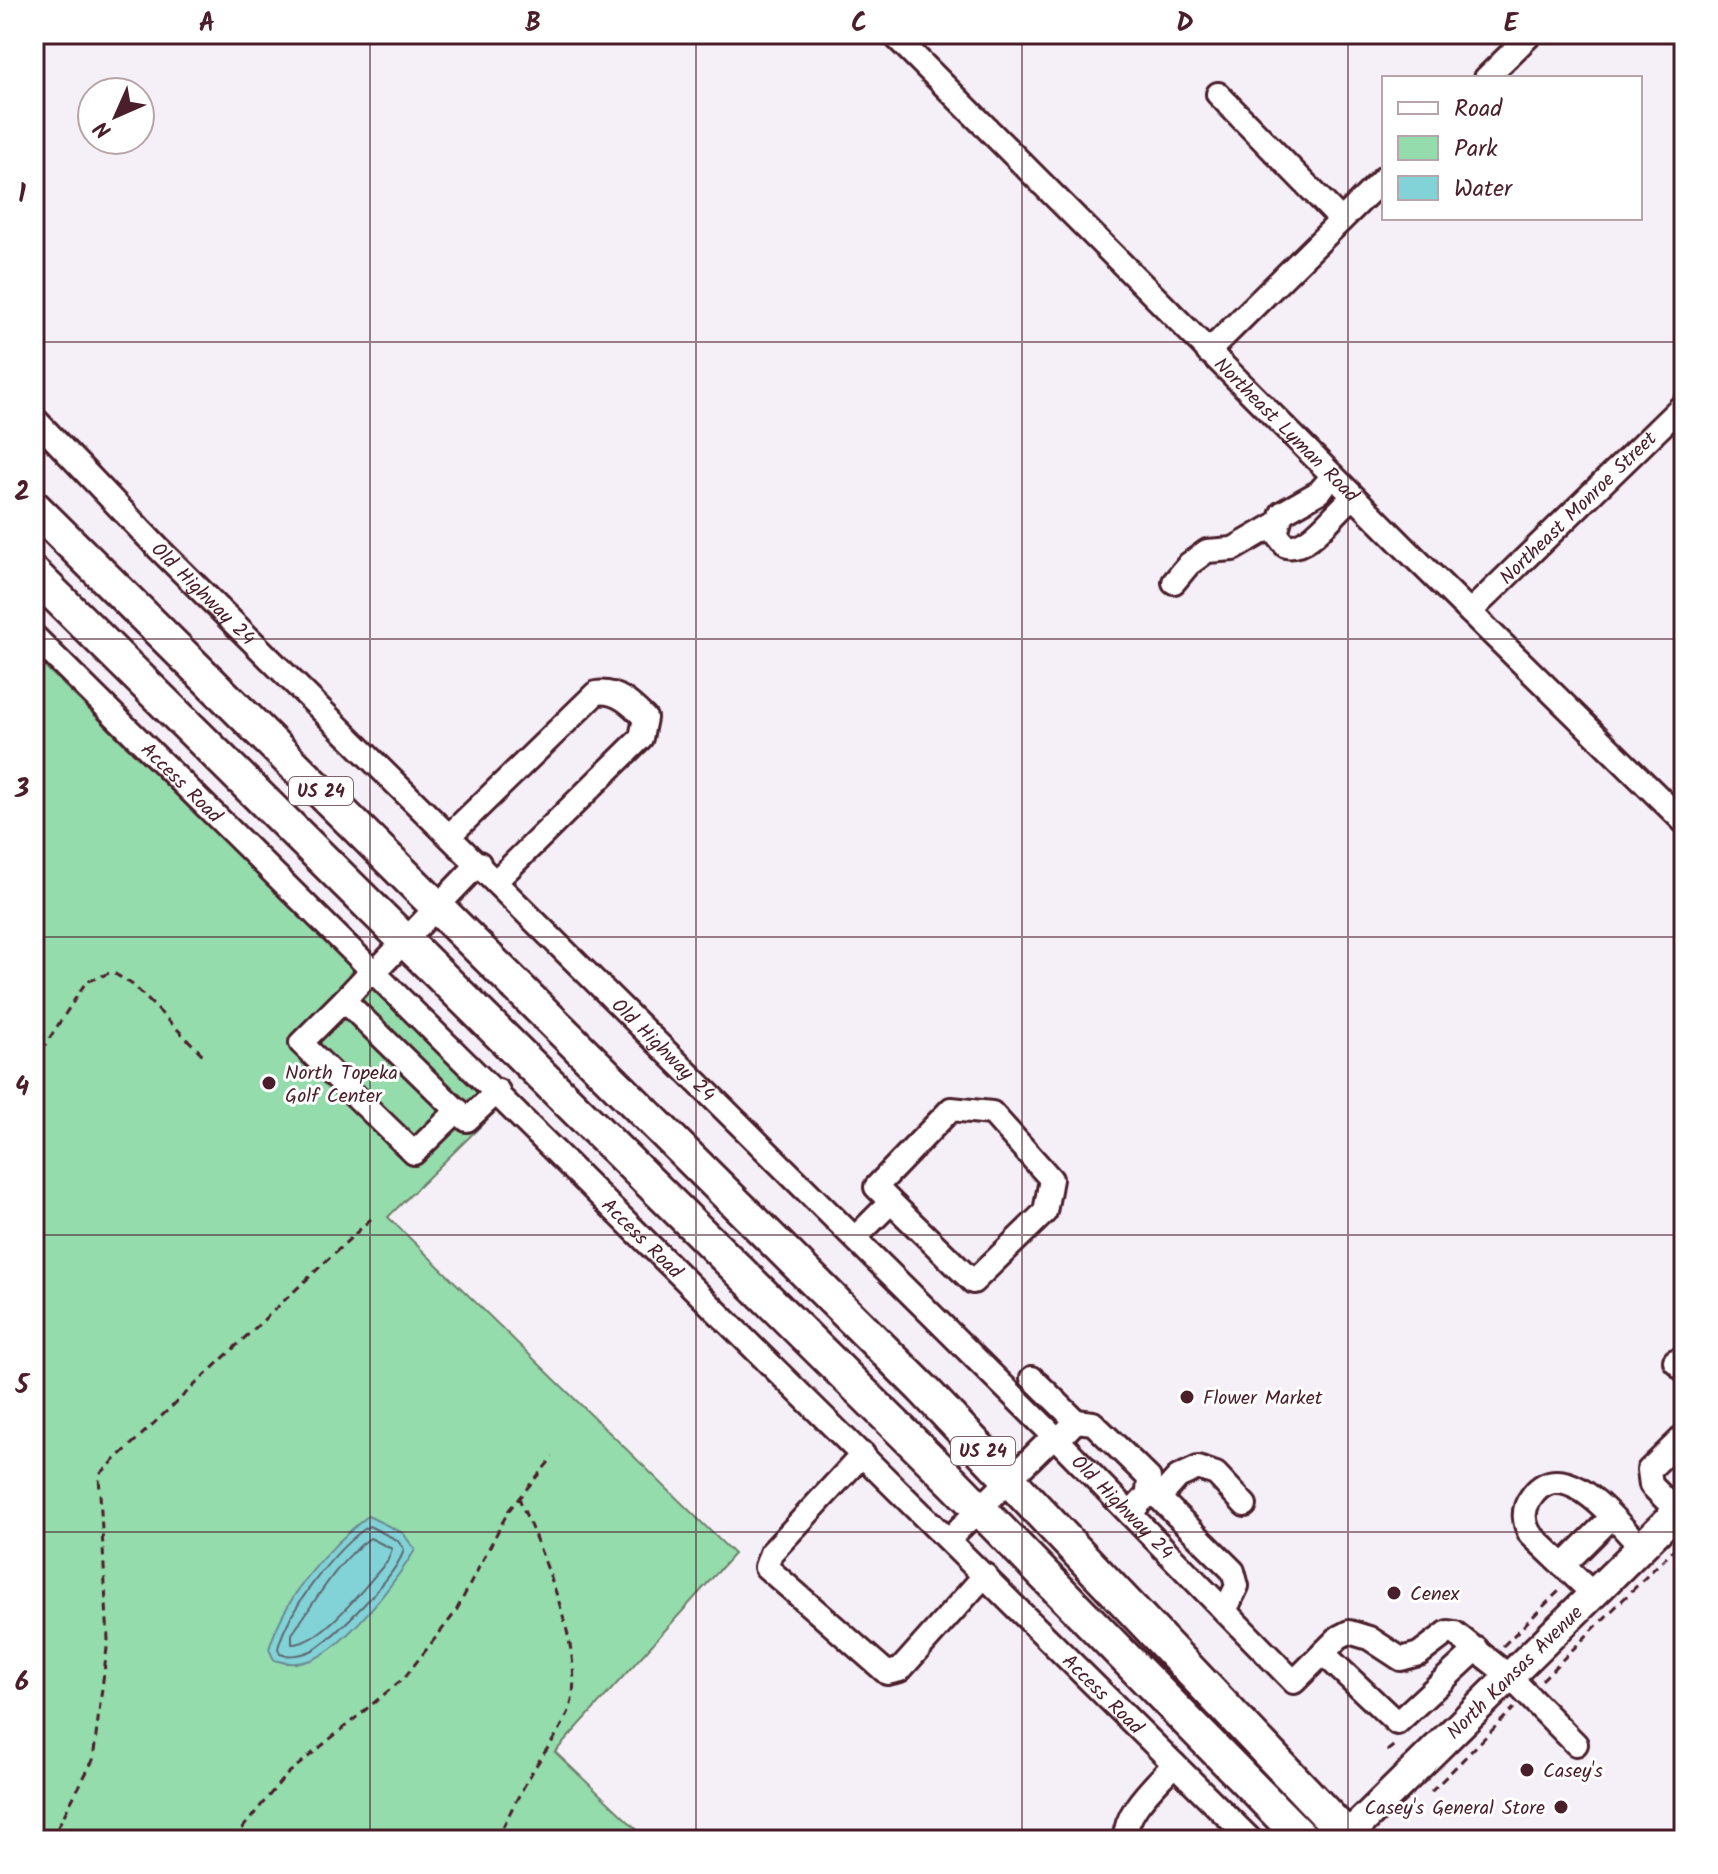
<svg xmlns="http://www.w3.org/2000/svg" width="1718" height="1874" font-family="Kalam,sans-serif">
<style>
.green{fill:#94dcab;stroke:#6f7e6b;stroke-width:2}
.water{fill:#81d3d8;stroke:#6b8b93;stroke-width:2}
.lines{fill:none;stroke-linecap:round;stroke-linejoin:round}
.shore{stroke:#606770;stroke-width:2}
.minor-casing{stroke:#4a1f2b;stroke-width:28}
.major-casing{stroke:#4a1f2b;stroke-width:34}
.highway-casing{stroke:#4a1f2b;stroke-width:38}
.path{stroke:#4a1f2b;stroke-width:3;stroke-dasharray:8 6;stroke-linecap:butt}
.minor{stroke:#fff;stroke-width:22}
.major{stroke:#fff;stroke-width:28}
.highway{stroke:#fff;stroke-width:32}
.grid{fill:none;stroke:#4a1f2b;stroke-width:2;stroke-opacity:0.55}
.poi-dot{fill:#4a1f2b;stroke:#fff;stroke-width:3}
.labels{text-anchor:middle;stroke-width:6;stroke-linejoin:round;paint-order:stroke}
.shield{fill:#fff;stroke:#80626b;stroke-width:2}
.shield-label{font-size:18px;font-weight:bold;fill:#4a1f2b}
.street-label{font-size:20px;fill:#4a1f2b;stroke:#fff}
.poi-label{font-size:20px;fill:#4a1f2b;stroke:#fff;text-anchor:start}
.neatline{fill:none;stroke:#4a1f2b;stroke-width:3}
.grid-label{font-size:26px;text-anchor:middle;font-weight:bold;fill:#4a1f2b}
</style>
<rect width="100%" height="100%" fill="#f5eff8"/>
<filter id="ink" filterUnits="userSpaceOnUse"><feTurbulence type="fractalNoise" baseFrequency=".0125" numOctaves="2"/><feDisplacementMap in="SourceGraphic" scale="16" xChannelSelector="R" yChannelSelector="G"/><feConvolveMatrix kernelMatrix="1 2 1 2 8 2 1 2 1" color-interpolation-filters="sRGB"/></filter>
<g filter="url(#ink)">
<path class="green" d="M34 656 498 1109 388 1217 734 1554 555 1752 648 1840H34Z"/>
<path class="water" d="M368 1516 403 1533 415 1550C396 1581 345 1648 311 1660 298 1665 286 1664 274 1660L269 1649C284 1598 327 1548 368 1516Z"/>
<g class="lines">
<path class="shore" d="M369 1526 397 1540 404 1549C399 1573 334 1639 311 1651 302 1655 289 1657 280 1654L278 1648C288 1610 336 1547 369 1526Z
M370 1538 392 1549 387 1562C366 1584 323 1644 292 1644V1634C315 1602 337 1561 370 1538Z"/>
<defs>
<g id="minor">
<path id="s1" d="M893 34 1417 560 1684 822"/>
<path d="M1486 78 1531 34"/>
<path d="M1218 94 1341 220"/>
<path d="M1208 352 1384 178"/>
<path id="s2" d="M34 418 158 548 1054 1436 1294 1682 1339 1637 1349 1632 1369 1638 1401 1659 1419 1654 1448 1632 1455 1633 1509 1676 1576 1744"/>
<path d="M1333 476 1319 492 1282 513 1276 533 1286 546C1310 551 1335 510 1354 497"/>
<path d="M1174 582 1189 564 1207 551 1233 549 1276 524"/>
<path id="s3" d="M1470 612 1684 404"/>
<path id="s4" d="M34 636 1251 1840"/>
<path d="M450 835 596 693C617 690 631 704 645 718L641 738 496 881"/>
<path d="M372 970 344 1000 467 1120 498 1091"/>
<path d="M374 973 479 863"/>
<path d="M344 1000 301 1043 414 1153 458 1110"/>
<path d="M855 1238 891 1202 973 1282 1045 1212 1051 1179 992 1113 951 1109 876 1187 891 1202"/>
<path d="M1675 1361 1684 1370"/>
<path d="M1032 1378 1076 1421"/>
<path d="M1684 1436 1649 1470 1651 1485 1684 1518"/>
<path d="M1058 1440 1076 1421 1093 1423 1149 1478 1148 1494"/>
<path d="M863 1454 771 1553 766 1567 887 1673 900 1670 985 1575"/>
<path d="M1159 1498 1178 1477 1198 1468 1216 1474 1245 1505"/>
<path d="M1130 1514 1148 1494 1159 1498 1233 1571 1237 1586 1225 1611"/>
<path d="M949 1539 1054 1436"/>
<path d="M1564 1565 1611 1518"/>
<path d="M1593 1594 1530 1534C1524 1523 1522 1510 1530 1499 1562 1449 1616 1522 1641 1547"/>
<path d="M1323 1653 1397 1723 1477 1649"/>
<path d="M1125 1840C1124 1811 1156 1785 1174 1764"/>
</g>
<g id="major">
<path id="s5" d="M1343 1840 1684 1505"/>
</g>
<path id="highway" d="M34 507 922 1388 1351 1840
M34 574 954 1483 1304 1840"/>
</defs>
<use href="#minor" class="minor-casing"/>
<use href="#major" class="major-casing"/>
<use href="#highway" class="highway-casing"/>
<path class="path" d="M34 1062 86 982 112 972 133 985 203 1055
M1674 1478 1684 1468
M1503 1646 1560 1590
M1542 1680 1684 1539
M1387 1751 1397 1743
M1431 1792 1514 1708
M51 1840 93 1760 108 1640 99 1475 373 1217
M233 1840 285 1776 404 1678 455 1613 509 1510 553 1457
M497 1840C509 1813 522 1789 537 1764 548 1747 562 1729 569 1711 589 1656 540 1550 519 1498"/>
<use href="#minor" class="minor"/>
<use href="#major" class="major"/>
<use href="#highway" class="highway"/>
</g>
</g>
<path class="grid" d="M370 34V1840M696 34V1840M1022 34V1840M1348 34V1840M34 342H1684M34 639H1684M34 937H1684M34 1235H1684M34 1532H1684"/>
<g class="poi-dot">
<circle cx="269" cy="1083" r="8"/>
<circle cx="1187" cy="1397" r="8"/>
<circle cx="1394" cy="1593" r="8"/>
<circle cx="1527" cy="1770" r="8"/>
<circle cx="1561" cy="1807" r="8"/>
</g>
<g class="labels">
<g class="shield">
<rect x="289" y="777" width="64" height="28" rx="6"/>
<rect x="951" y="1437" width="64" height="28" rx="6"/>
</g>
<g class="shield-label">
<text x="321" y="797">US 24</text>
<text x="983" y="1457">US 24</text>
</g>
<g class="street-label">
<text dy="7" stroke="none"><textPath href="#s1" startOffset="558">Northeast Lyman Road</textPath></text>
<text dy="7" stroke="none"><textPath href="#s3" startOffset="150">Northeast Monroe Street</textPath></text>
<text dy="7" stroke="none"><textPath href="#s2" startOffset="244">Old Highway 24</textPath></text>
<text dy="7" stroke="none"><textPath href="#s4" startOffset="208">Access Road</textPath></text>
<text dy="7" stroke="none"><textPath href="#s2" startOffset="892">Old Highway 24</textPath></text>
<text dy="7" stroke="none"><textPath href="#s4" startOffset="856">Access Road</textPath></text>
<text dy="7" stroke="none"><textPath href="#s2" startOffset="1540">Old Highway 24</textPath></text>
<text dy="7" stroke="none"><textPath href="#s5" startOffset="240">North Kansas Avenue</textPath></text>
<text dy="7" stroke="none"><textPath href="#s4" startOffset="1504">Access Road</textPath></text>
</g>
<g class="poi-label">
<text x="285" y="1079">North Topeka<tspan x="285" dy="23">Golf Center</tspan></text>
<text x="1203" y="1404">Flower Market</text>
<text x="1410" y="1600">Cenex</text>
<text x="1543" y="1777">Casey's</text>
<text x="1545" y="1814" text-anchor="end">Casey's General Store</text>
</g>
</g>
<rect width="1718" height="1874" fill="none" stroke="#fff" stroke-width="88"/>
<rect x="1382" y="76" width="260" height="144" fill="#ffffff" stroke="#b7a5aa" stroke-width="2"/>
<rect x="1398" y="102" width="40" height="12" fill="#ffffff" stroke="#b7a5aa" stroke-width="2"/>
<text x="1454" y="116" font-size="24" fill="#4a1f2b">Road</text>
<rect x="1398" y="136" width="40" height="24" fill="#94dcab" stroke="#b7a5aa" stroke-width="2"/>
<text x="1454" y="156" font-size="24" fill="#4a1f2b">Park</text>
<rect x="1398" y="176" width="40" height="24" fill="#81d3d8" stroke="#b7a5aa" stroke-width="2"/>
<text x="1454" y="196" font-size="24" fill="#4a1f2b">Water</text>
<g transform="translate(116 116) rotate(225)"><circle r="38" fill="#ffffff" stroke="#b7a5aa" stroke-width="2"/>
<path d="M0-6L14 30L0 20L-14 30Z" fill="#4a1f2b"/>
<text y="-12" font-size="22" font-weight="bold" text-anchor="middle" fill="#4a1f2b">N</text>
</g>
<rect x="44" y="44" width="1630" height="1786" class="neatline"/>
<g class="grid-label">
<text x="207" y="31">A</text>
<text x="533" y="31">B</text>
<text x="859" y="31">C</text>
<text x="1185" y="31">D</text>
<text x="1511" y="31">E</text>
<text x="22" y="202">1</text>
<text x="22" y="500">2</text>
<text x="22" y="797">3</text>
<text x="22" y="1095">4</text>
<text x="22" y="1393">5</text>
<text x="22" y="1690">6</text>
</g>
</svg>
